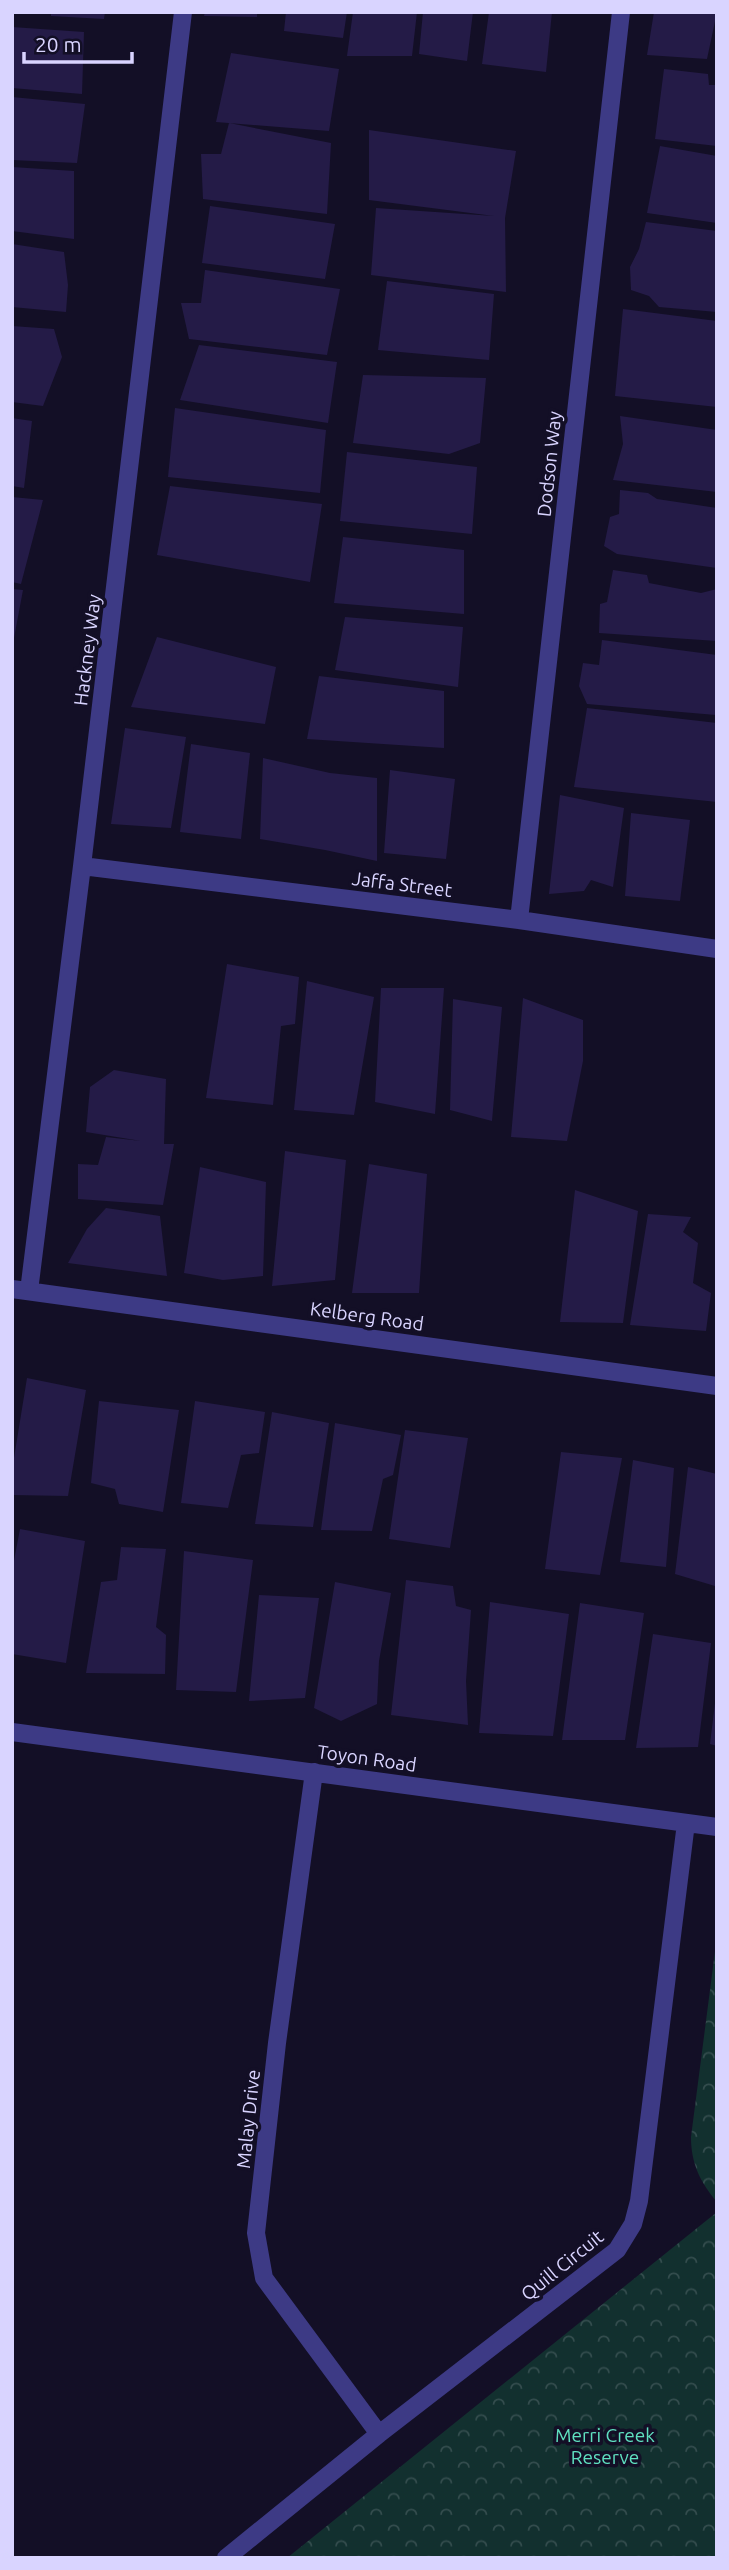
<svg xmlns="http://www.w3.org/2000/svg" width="729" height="2570" font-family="Ubuntu,sans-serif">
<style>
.forest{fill:url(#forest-crowns)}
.building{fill:#241b47}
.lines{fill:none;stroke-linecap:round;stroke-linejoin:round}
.minor{stroke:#3d3a85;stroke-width:18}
.labels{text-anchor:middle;stroke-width:7;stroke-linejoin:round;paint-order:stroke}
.street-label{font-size:19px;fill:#d9d4ff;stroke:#130f26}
.park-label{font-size:19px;fill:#5fe0c0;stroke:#130f26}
</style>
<defs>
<pattern id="forest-crowns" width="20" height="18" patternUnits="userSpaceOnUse" patternTransform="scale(1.75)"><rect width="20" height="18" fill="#12302f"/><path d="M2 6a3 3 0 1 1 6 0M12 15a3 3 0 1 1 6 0" fill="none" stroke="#344d4e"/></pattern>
</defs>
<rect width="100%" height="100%" fill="#130f26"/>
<path class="forest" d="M717 1936V2202C700 2182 691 2163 691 2137Z
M717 2212V2558H287Z"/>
<path class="building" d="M51 12H105L104 19 51 16Z
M205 12H257V17L204 16Z
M286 12H347L343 38 284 31Z
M353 12H417L412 56H347Z
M423 12H473L467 61 419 54Z
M489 12H552L546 72 482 64Z
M654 12H717L707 59 647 55Z
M12 27 84 32 82 94 12 88Z
M231 53 339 69 329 131 216 122Z
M664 69 708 74 709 85H717V146L655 139Z
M12 97 85 104 77 163 12 160Z
M229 123 331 143 327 214 203 199 201 154H221Z
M369 130 516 151 505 218 506 292 371 275 376 208 494 216 369 200Z
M660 146 717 156V223L647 213Z
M12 167 74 171V239L12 231Z
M210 206 335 224 325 279 202 263Z
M646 222 717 231V312L659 307 649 296 631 290 630 267 639 249Z
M12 244 64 252 68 285 66 312 12 307Z
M205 270 340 289 327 355 189 339 181 303H201Z
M387 281 494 294 489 360 378 350Z
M623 309 717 321V407L615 396Z
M12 326 54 329 62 357 43 406 12 402Z
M199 345 337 362 328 423 180 400Z
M363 375 486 378 480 443 449 454 353 443Z
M175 408 326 430 320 493 168 477Z
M620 416 717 430V492L613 480 623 444Z
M12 418 32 421 24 488 12 486Z
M347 452 477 467 472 534 340 521Z
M170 486 322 504 310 582 157 555Z
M620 490 648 493 657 499 717 508V568L617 554 604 546 610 517 619 514Z
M12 497 43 500 21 584 12 582Z
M343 537 464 550V614L334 603Z
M613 570 647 575 649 583 701 593 717 589V641L599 633 600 604 607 602Z
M12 589 23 590 14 638H12Z
M345 617 463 627 458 687 335 670Z
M157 637 276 667 265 724 131 707Z
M602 640 717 655 716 715 587 704 579 686 583 663 599 665Z
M319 676 444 691V748L307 739Z
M587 708 717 723V802L574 787Z
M125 728 186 737 171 828 111 824Z
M191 744 250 753 241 839 180 832Z
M263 758 330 773 377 778V861L325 850 260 839Z
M390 770 455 779 446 859 384 853Z
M560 795 624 808 613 887 591 880 584 891 549 894Z
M631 813 690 820 680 901 625 896Z
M227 964 299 977 295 1024 281 1026 273 1105 206 1098Z
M307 981 374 997 354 1115 294 1110Z
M381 988H444L435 1114 375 1102Z
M523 998 583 1020V1061L567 1141 511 1137Z
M453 999 502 1007 492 1121 450 1110Z
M114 1070 166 1079 164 1144H174L163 1205 78 1199V1164L98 1165 106 1137 141 1141 86 1132 90 1087Z
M285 1151 346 1160 335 1280 272 1286Z
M369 1164 427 1174 419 1293H352Z
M200 1167 266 1182 263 1276 223 1280 184 1273Z
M575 1190 638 1211 623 1323 560 1322Z
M106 1208 160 1216 167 1276 68 1263 87 1229Z
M648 1214 691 1217 683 1232 698 1243 693 1283 711 1293 706 1331 630 1325Z
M27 1378 86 1390 68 1496 12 1495V1470Z
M99 1401 179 1410 163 1512 119 1504 115 1489 91 1483Z
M195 1401 265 1412 259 1453 241 1455 228 1508 181 1503Z
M272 1412 329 1423 313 1527 255 1524Z
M335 1423 401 1435 393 1475 383 1479 372 1531 321 1530Z
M405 1430 468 1438 450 1548 389 1539Z
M561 1452 622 1458 600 1575 545 1569Z
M633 1460 674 1468 666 1567 620 1562Z
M688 1467 717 1474 715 1586 675 1574Z
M20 1529 85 1541 66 1663 12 1654V1571Z
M121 1547 166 1549 156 1627 166 1635 165 1674 86 1673 101 1582 117 1580Z
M184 1551 253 1560 236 1692 176 1690Z
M406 1580 453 1586 456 1606 471 1610 466 1681 468 1725 391 1715Z
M335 1582 391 1593 379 1661 377 1704 341 1721 314 1708Z
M259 1595 319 1598 305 1698 249 1701Z
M490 1602 569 1614 553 1736 479 1733Z
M580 1603 644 1613 625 1740H562Z
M653 1634 711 1643 698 1747 636 1748Z
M715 1703H717V1746L710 1744Z"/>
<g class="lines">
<path class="minor" d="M82 866 519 920 717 949
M519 920 621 12
M12 1289 717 1386
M29 1291 82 866 183 12
M12 1732 717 1827
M314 1772 277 2043 256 2233 264 2278 379 2434
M226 2558 379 2434 617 2250 633 2224 639 2201 686 1823"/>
</g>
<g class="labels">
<g class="street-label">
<text transform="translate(549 464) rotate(-84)" y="7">Dodson Way</text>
<text transform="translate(87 650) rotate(-83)" y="7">Hackney Way</text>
<text transform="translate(402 884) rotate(7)" y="7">Jaffa Street</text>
<text transform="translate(367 1316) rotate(8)" y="7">Kelberg Road</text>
<text transform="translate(367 1758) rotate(8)" y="7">Toyon Road</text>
<text transform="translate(248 2119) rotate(-84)" y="7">Malay Drive</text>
<text transform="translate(562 2265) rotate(-39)" y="7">Quill Circuit</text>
</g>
<g class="park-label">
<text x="605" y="2442">Merri Creek<tspan x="605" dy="22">Reserve</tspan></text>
</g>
</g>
<rect width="729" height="2570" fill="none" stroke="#d9d4ff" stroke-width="28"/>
<path d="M24 52v10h108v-10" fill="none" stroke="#d9d4ff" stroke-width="3.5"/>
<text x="35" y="52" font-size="21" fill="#d9d4ff" stroke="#130f26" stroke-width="5" paint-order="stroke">20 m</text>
</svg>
